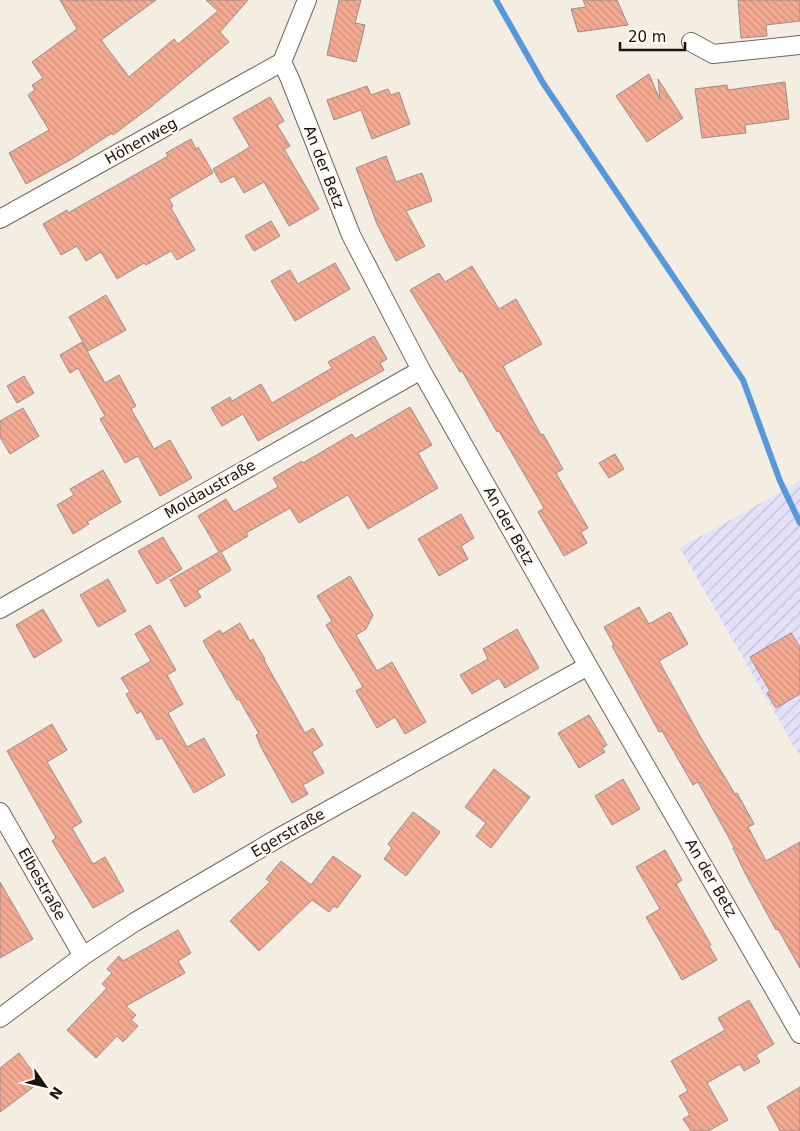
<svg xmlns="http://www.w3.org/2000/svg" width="800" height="1131" font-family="'DejaVu Sans',sans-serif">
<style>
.industrial{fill:url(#industrial-furrows)}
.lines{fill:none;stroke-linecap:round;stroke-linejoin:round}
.stream{stroke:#5798da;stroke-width:6}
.building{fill:url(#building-back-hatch);stroke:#9b8e8a}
.minor-casing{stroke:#6c675d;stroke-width:20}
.minor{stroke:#fff;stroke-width:18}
.labels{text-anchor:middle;stroke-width:4;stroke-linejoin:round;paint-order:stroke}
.street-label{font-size:15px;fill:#171511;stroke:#fefbf4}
</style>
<defs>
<pattern id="industrial-furrows" width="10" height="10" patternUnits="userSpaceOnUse" patternTransform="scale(1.25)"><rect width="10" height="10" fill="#e3e1f7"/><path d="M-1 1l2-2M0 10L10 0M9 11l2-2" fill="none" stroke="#c2c0d3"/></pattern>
<pattern id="building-back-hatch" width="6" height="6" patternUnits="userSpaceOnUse" patternTransform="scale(1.25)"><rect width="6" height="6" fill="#f4a992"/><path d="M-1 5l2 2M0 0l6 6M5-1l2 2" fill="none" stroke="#d0917d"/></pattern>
</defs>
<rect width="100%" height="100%" fill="#f3ede2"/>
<path class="industrial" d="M800 481V757L680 548Z"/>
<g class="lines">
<path class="stream" d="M496 0 543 83 743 380 780 481 800 523"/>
</g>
<path class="building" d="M60 0H156L101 40 129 77 174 39 178 44 218 11 206 0H248L220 32 229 42 153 105 113 135 112 133 72 159 26 184 9 153 49 130 28 95 35 90 32 85 43 78 32 62 77 29Z
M339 0H361L355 23 365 25 356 62 327 55Z
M583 0H617L628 25 578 32 571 9 586 7Z
M738 0H800V21L766 25 767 36 741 38Z
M649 74 660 100 658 79 683 118 647 142 616 96Z
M785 82 789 119 745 125 746 133 702 138 695 89 727 85 728 90Z
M367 86 371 95 388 89 391 95 399 92 410 124 372 139 361 110 334 120 327 100Z
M270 97 284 121 277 125 290 146 284 149 319 209 289 226 264 182 244 193 234 176 221 183 213 169 250 147 233 118Z
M191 139 196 149 198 147 213 173 169 199 173 206 171 208 195 250 177 260 171 251 146 265 144 263 117 279 101 252 86 261 77 246 61 255 43 224 67 210 68 213 168 156 166 153Z
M386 156 396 182 422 173 432 201 406 211 425 246 396 261 377 224 356 168Z
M271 221 280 236 254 251 245 236Z
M335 263 350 289 295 321 271 281 290 270 298 284Z
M472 266 499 309 516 299 542 344 503 366 541 435 543 434 563 469 556 473 588 528 581 532 587 543 564 556 538 512 544 508 499 431 497 432 462 371 460 372 410 290 439 273 445 282Z
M106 295 126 330 88 351 69 317Z
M374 336 387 359 380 363 384 370 258 441 243 414 222 426 211 408 230 397 232 401 261 384 272 403 332 368 328 362Z
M82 342 105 383 119 375 136 406 131 409 154 449 170 440 192 478 160 496 138 456 125 463 100 419 105 416 78 368 70 373 60 355Z
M24 376 34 393 17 403 7 386Z
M410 407 432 445 418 453 438 488 368 529 348 495 299 523 290 508 246 533 248 536 221 552 231 570 197 591 201 597 185 607 170 580 219 552 198 516 226 499 234 512 278 487 273 478 302 461 303 463 352 434 355 439Z
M23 408 39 436 10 454 0 437V421Z
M615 454 624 469 609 478 599 463Z
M103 470 121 502 87 522 89 524 73 534 57 505 74 495 70 489Z
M461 514 474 538 461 546 468 559 439 576 418 539Z
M163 537 182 569 157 584 138 551Z
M350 576 373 615 366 629 356 635 377 671 392 662 426 722 405 734 395 717 377 728 356 691 363 687 326 625 332 621 317 596Z
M108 579 126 611 98 627 80 595Z
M639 607 649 624 670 612 688 644 659 661 701 738 735 794 737 793 754 824 748 827 766 861 800 842V968L778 929 776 930 745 873 733 848 734 847 698 782 693 785 662 731 659 732 612 646 614 645 604 627Z
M43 609 62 641 34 658 16 625Z
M240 623 250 641 253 639 265 659 264 660 305 733 313 728 323 745 312 752 324 773 303 785 308 794 292 803 261 747 256 735 259 734 239 699 237 700 203 641 220 630 222 634Z
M150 625 176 670 167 675 183 704 168 713 187 747 204 738 225 775 194 793 162 738 157 740 141 711 137 714 126 694 130 692 121 678 151 661 135 634Z
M517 629 539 668 505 688 499 678 472 694 460 675 488 659 483 649Z
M791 633 800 647V694L776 708 767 693 770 691 750 657Z
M589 715 607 745 602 748 605 752 579 768 558 733Z
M52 724 67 750 47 762 82 822 72 828 93 864 105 857 124 891 93 908 52 841 56 838 7 751Z
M494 769 530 797 491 848 476 836 486 823 465 807Z
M623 779 640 809 612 825 595 796Z
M413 812 440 832 406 876 384 859 392 848 388 844Z
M665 850 682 880 676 884 711 945 709 946 717 960 682 980 646 917 660 909 636 867Z
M333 856 361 876 337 908 334 906 329 912 312 900 259 951 230 921 270 882 266 879 281 861 311 885Z
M0 882 33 939 0 958Z
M178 930 191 953 178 961 185 973 126 1006 136 1015 131 1020 138 1026 123 1042 117 1036 96 1058 67 1030 107 988 102 984 112 973 107 969 119 956 123 961Z
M749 1000 774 1044 756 1055 760 1062 744 1071 740 1064 707 1083 728 1120 708 1131H691L683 1119 690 1115 679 1096 688 1091 671 1061 725 1030 718 1018Z
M19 1053 40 1082 0 1112V1068Z
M800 1087V1131H780L767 1107Z"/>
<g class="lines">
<defs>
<path id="minor" d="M307 0 282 62 290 79 351 235 421 370 588 666 800 1034
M691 42 713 54 800 45
M0 219 282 62
M0 609 421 370
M0 812 83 956
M0 1018 83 956 135 922 280 837 588 666"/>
</defs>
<use href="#minor" class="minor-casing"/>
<use href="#minor" class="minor"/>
</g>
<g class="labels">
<g class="street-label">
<text transform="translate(141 141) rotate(-29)" y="5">Höhenweg</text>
<text transform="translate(324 167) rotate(69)" y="5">An der Betz</text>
<text transform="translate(210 489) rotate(-30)" y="5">Moldaustraße</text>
<text transform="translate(509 526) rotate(61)" y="5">An der Betz</text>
<text transform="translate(288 833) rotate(-30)" y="5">Egerstraße</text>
<text transform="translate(711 878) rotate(60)" y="5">An der Betz</text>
<text transform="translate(42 884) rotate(60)" y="5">Elbestraße</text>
</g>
</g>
<g transform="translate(45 1086) rotate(124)" stroke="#fefbf4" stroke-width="4" paint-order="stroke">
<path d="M0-4L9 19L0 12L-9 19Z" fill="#171511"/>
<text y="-8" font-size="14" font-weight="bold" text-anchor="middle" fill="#171511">N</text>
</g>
<path d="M620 42v8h65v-8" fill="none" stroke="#171511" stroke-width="2.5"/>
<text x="628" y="42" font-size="15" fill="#171511" stroke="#fefbf4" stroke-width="4" paint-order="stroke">20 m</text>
</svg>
